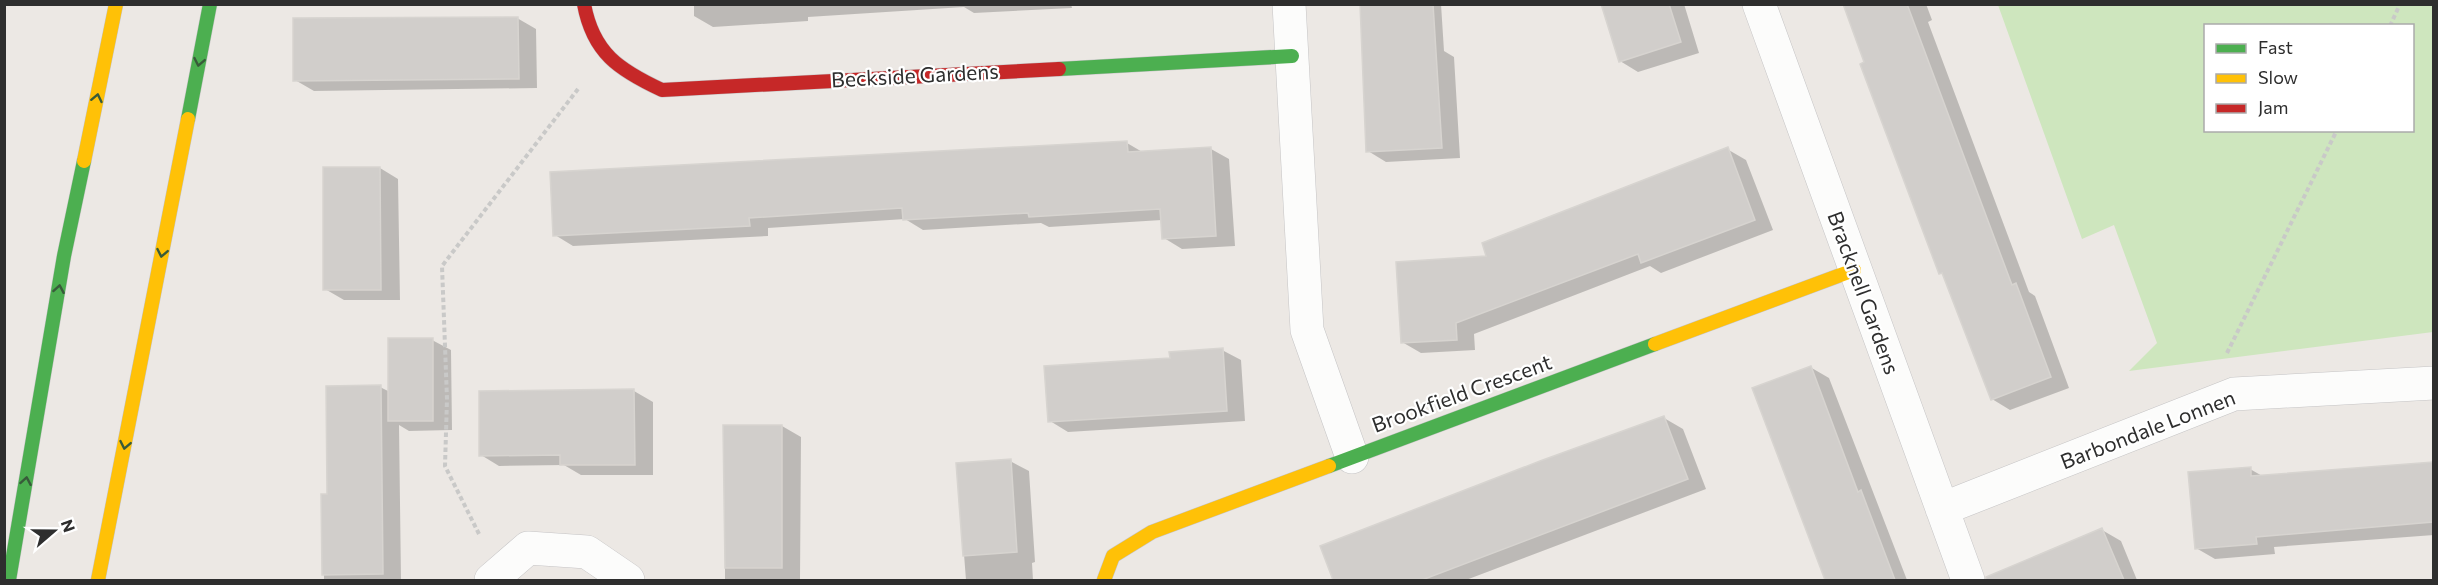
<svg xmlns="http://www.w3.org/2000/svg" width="2438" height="585" font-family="Commissioner,sans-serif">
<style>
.green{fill:#cee6be;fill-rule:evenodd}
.shadow{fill:#0003}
.building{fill:#d1cecb;stroke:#d7d4d0;stroke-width:1.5}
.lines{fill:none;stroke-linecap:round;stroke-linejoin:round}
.street-casing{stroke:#c5c4c5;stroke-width:34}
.fast-casing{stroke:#c5c4c5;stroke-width:15}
.slow-casing{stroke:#c5c4c5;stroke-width:15}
.jam-casing{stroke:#c5c4c5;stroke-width:15}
.path{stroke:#c9c9c8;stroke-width:4;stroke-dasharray:4.5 3;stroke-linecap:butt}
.street{stroke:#fcfcfb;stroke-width:33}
.fast{stroke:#4caf50;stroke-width:14}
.slow{stroke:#ffc107;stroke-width:14}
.jam{stroke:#c62828;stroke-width:14}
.oneway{stroke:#385b3a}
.labels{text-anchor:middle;stroke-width:4.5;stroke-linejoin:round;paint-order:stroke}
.street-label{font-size:21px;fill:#2e2e2e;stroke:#fff}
</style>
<rect width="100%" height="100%" fill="#ece8e4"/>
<path class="green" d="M1998 5H2433V332L2129 371 2157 343 2114 225 2082 239ZM2206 26H2412V130H2206Z"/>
<path class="shadow" d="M694 4H1071L1072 8 974 13 964 7 808 17V21L713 27 694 16Z
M1360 4H1441L1444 51 1454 57 1460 158 1386 162 1368 151Z
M1602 4H1684L1699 53 1638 72 1620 61Z
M1844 4H1926L1932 20 1928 22 2029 292 2035 296 2069 388 2010 410 1992 399 1945 276 1940 273Z
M517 18 536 29 537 88 314 91 295 80Z
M1127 143 1144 153 1211 149 1229 159 1235 246 1182 249 1164 238 1162 220 1049 227 1041 223 923 230 905 219 768 228V236L573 246 555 235Z
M1727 149 1746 160 1773 230 1661 273 1650 266 1474 334 1475 350 1421 353 1402 342 1489 257Z
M380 168 398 179 400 300H344L325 289Z
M432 340 451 350 452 430 409 431 399 425 401 580H324L323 495H328L380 387 390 392Z
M1222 350 1241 360 1245 421 1068 432 1050 421 1171 359Z
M1810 367 1829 378 1907 580H1825L1754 389Z
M634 391 653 402V475H581L564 465 499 466 481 455Z
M1664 418 1683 429 1706 489 1466 580H1334L1322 547Z
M725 426H782L801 437 800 580H725Z
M1010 461 1029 471 1035 562 1032 563 1033 580H966L957 464Z
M2434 464V535L2274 547 2275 554 2215 559 2196 548 2250 469 2264 477Z
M2102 530 2121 541 2137 580H2050L2040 556Z"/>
<path class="building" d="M1360 4H1433L1442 148 1366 152Z
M1601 4H1669L1681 42 1619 62Z
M1843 4H1907L2012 285 2016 283 2051 377 1991 400 1942 273 1939 274 1860 64 1864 62Z
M518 17 519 79 293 81V18Z
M1127 141 1128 152 1211 147 1216 236 1162 239 1160 209 1029 217 1028 213 903 220 902 208 749 218 750 226 553 236 550 172Z
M1728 147 1755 220 1641 263 1638 254 1456 323 1457 340 1401 343 1396 262 1486 256 1482 243Z
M323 167H380L381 290H323Z
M388 338H433V421H388Z
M1223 348 1227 411 1048 422 1044 366 1170 358 1169 352Z
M1811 366 1858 492 1861 490 1895 580H1825L1752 388Z
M381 385 383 574 322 575 321 494H327L326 386Z
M634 389 635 465H560V455L479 456V391Z
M1664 416 1688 479 1422 580H1333L1320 546 1540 461Z
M723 425H782V568H725Z
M1011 459 1017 552 963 556 956 463Z
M2433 462V522L2256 537 2257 544 2195 549 2188 472 2251 467V476Z
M2102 528 2124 580H1986V577Z"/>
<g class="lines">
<defs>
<path id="street" d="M1289 4 1307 330 1352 457
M1759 4 1968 580
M1942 509 2234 394 2434 383
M491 580 528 548 587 552 628 580"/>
<path id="fast" d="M1059 69 1292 56
M188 119 210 4
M1329 466 1655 344
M9 580 64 256 84 161"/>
<path id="slow" d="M84 161 116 4
M1655 344 1854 270
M98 580 188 119
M1104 580 1113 556 1152 532 1329 466"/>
<path id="jam" d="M584 4C593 53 619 70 662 90L1059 69"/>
</defs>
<use href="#street" class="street-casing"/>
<use href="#fast" class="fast-casing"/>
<use href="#slow" class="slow-casing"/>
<use href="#jam" class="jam-casing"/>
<path class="path" d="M2390 26 2400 4
M2227 353 2337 130
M479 534 445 466 447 399 442 266 578 89"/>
<use href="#street" class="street"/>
<use href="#fast" class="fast"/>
<use href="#slow" class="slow"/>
<use href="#jam" class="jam"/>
</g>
<defs><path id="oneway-chevron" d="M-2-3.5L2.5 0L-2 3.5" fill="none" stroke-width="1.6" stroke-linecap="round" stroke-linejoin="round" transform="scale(1.5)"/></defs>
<g class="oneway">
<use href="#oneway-chevron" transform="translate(199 62) rotate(101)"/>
<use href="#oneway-chevron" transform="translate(97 98) rotate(-78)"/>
<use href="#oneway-chevron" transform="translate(162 253) rotate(101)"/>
<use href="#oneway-chevron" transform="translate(59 289) rotate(-80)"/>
<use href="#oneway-chevron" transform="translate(125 445) rotate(101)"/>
<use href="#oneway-chevron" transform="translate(26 481) rotate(-80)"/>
</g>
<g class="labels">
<g class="street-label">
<text transform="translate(915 76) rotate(-3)" y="7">Beckside Gardens</text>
<text transform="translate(1863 293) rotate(70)" y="7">Bracknell Gardens</text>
<text transform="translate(1462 394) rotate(-20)" y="7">Brookfield Crescent</text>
<text transform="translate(2148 430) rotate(-21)" y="7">Barbondale Lonnen</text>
</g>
</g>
<rect width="2438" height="585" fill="none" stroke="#2e2e2e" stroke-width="12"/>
<rect x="2204" y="24" width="210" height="108" fill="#ffffff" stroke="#ababab" stroke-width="1.5"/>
<rect x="2216" y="44" width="30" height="9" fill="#4caf50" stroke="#ababab" stroke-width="1.5"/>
<text x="2258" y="54" font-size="18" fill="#2e2e2e">Fast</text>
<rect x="2216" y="74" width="30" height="9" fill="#ffc107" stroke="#ababab" stroke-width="1.5"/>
<text x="2258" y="84" font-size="18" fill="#2e2e2e">Slow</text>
<rect x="2216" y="104" width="30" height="9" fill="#c62828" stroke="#ababab" stroke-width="1.5"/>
<text x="2258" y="114" font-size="18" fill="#2e2e2e">Jam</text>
<g transform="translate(54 531) rotate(70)" stroke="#ffffff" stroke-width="4.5" paint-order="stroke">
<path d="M0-4.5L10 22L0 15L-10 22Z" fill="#2e2e2e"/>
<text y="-9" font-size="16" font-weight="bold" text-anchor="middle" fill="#2e2e2e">N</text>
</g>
</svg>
